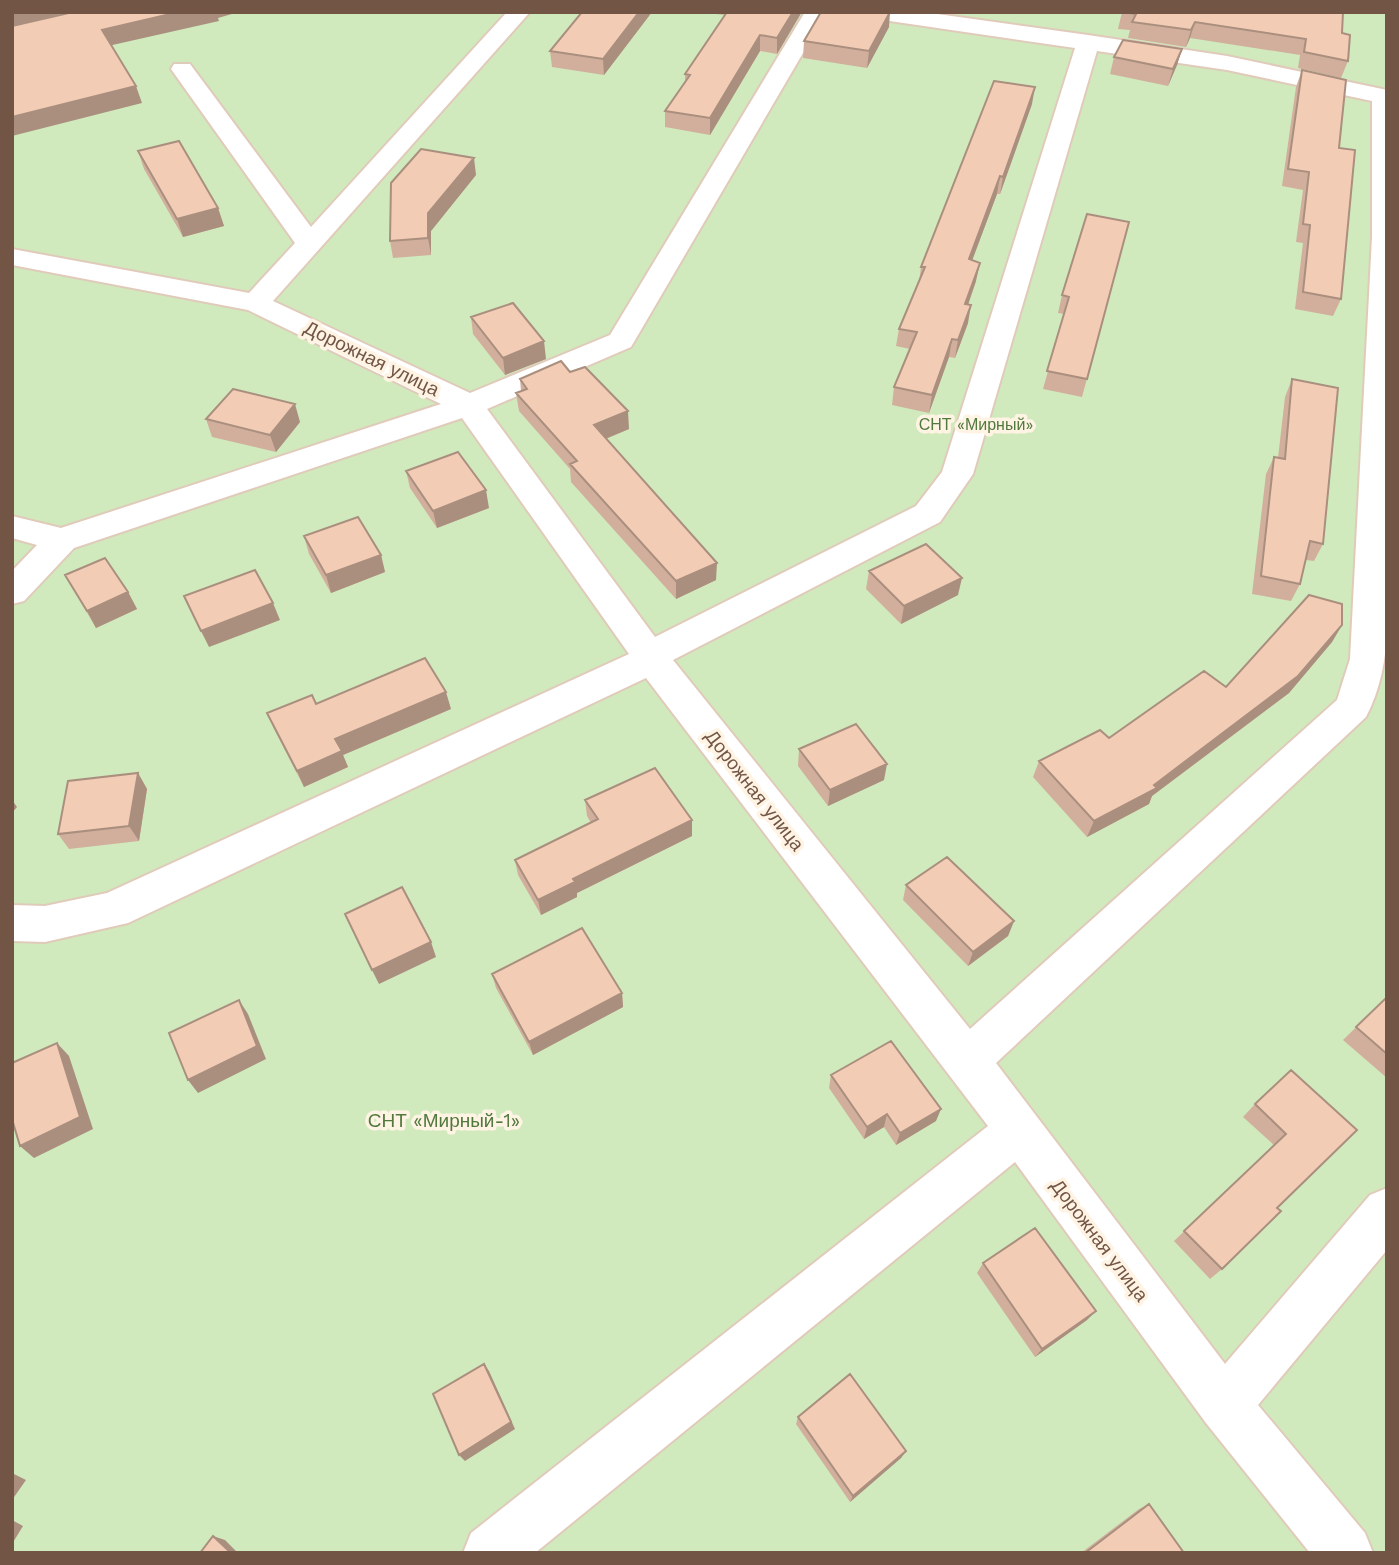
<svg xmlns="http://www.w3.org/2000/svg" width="1399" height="1565" font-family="'Work Sans',sans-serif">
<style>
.green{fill:#d0eabd}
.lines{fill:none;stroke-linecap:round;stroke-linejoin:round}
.minor-casing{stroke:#e0cbba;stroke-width:4}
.minor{fill:#fff;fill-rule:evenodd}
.wall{fill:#d1af9c}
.shaded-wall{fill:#aa8f7f}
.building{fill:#f3ccb5;stroke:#aa8f7f;stroke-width:2}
.labels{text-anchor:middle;stroke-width:7;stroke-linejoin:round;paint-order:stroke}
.far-park-label{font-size:16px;fill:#51793e;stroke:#fff4e4}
.street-label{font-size:19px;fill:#735546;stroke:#fff4e4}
.park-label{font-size:19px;fill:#51793e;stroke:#fff4e4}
</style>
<rect width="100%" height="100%" fill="#fdf0de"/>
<path class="green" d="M12 12H1387V1553H12Z"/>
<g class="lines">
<defs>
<path id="minor" d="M507 12H530L273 301 470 393 610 335 805 12H827L631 347 487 409 655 637 916 506 942 472 1075 48 876 19 868 17 865 12H923L1088 35 1227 56 1387 90V630C1386 660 1380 690 1366 717L996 1063 1225 1364 1370 1195 1387 1188V1250L1258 1405 1365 1533 1373 1553H1310L1206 1423 1015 1162 535 1553H463L471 1533 988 1126 646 678 128 923 45 942 12 941V905L45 906 107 893 629 654 462 418 74 548 24 601 12 604V571L37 545 12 538V516L61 528 441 404 248 310 12 265V249L249 293 295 243 171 69 174 64H190L311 227ZM1097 51 1227 70 1372 101V237L1350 659 1337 700 970 1029 673 660 940 522 973 474Z"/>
</defs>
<use href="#minor" class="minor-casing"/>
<use href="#minor" class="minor"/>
</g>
<path class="wall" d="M652 12 604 75 552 67 550 51Z
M696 12H801L800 15 777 54 760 51 710 135 665 127V111L685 82V74L725 15Z
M1122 12 1342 33 1348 61 1341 78 1298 68 1300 55 1190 38 1186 47 1128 38 1130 30 1118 29Z
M889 27 867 68 803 58 804 41Z
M1182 49 1177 65 1168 86 1110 74 1114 57Z
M1302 70 1339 148 1341 299 1333 316 1295 309 1303 243 1296 242 1303 190 1282 186 1296 87Z
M1032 104 1000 194H997L972 260 976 281 968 305V323L955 358 949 357 929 413 892 405 894 387 910 349 896 346 899 329 919 282 921 267Z
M138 151 218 208 224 226 183 237 144 169Z
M476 175 431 231V255L393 258 390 241Z
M1129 222 1082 397 1043 389 1064 314 1058 313 1062 295Z
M471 317 546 359 505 375 473 334Z
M570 372 629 429 606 439 716 580 676 599 571 482 570 469 519 411 516 393 521 391 520 379Z
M1292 379 1323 544 1314 561 1306 560 1300 584 1291 601 1252 594 1266 474 1274 457 1278 458 1285 397Z
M206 419 300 422 276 452 212 437Z
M406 471 489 508 437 528 410 488Z
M304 536 381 555 385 572 331 593 309 554Z
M869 571 958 595 901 624 866 589Z
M65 575 128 592 137 609 96 628Z
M1342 625 1332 642 1289 693 1152 796 1149 804 1087 837 1033 777 1039 761 1109 738 1226 687Z
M316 704 451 709 343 755 348 767 304 787 274 729 267 713Z
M799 749 884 780 828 806 798 766Z
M138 773 147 789 139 841 69 849 58 834Z
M585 800 692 836 577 893V897L541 915 518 875 515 860 591 823 587 816Z
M906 885 1014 921 1008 936 968 966 903 900Z
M492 974 622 993 623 1007 533 1055 496 988Z
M1387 997V1078L1343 1040Z
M831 1075 936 1121 896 1145 884 1127 864 1139 829 1088Z
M1255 1104 1357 1130 1277 1208 1222 1269 1210 1279 1174 1241 1274 1145 1243 1117Z
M983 1263 1087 1320 1035 1357 977 1273Z
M798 1417 906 1451 901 1458 850 1502 796 1424Z
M1149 1504 1184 1553H1081L1139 1509Z"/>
<path class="shaded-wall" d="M12 12H69L12 26Z
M179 12H239L218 18 219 21 108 46 102 30Z
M639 12H652L604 75 603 59Z
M793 12H801L800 15 777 54V38Z
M890 12 889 27 867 68 869 51Z
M1195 22 1190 38 1186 47 1191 30Z
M760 35V51L710 135V118Z
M1182 49 1177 65 1168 86 1173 69Z
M136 86 142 103 12 136V117Z
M1035 87 1032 104 1000 194 1003 177Z
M474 158 476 175 431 231V255L428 238V213Z
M1000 176 997 194 966 277 969 259Z
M218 208 224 226 183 237 177 219Z
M980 263 976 281 962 322 965 304Z
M971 305 968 323 955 358 958 340Z
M952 339 949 357 929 413 932 395Z
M544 341 546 359 505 375 503 358Z
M295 404 300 422 276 452 270 435Z
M628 411 629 429 595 443 594 425Z
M486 490 489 508 437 528 433 511Z
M381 555 385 572 331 593 326 575Z
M717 563 716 580 676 599V581Z
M962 578 958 595 901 624 904 606Z
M128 592 137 609 96 628 87 611Z
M273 603 280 620 209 647 201 631Z
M1342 625 1332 642 1289 693 1152 796 1149 804 1087 837 1094 821 1154 785Z
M446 692 451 709 343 755 348 767 304 787 297 771 335 739Z
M887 764 884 780 828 806 830 790Z
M138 773 147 789 139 841 129 826Z
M12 800 17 807 12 813Z
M692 820V836L577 893V897L541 915 538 900 573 879Z
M1014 921 1008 936 968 966 973 952Z
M431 942 436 957 379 984 372 970Z
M622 993 623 1007 533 1055 529 1042Z
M239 1000 248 1014 266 1059 198 1093 188 1080Z
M57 1043 69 1056 93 1129 34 1158 20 1146Z
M941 1109 936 1121 896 1145 900 1133Z
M887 1114 884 1127 864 1139 867 1127Z
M1096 1311 1087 1320 1035 1357 1042 1349Z
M484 1364 489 1371 515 1429 465 1461 459 1455Z
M906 1451 901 1458 850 1502 853 1496Z
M12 1473 26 1480 12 1500Z
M12 1520 23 1526 12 1544Z
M213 1536 225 1540 238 1553H231Z"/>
<path class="building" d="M73 12H179L102 30 136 86 12 117V26Z
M582 12H639L603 59 550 51Z
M727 12H793L777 38 760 35 710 118 665 111 690 75 685 74Z
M821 12H890L869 51 804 41Z
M1123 12H1343L1342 33 1350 35 1348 61 1304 52 1306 39 1195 22 1191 30 1132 22 1136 14Z
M1123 40 1182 49 1173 69 1114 57Z
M1302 70 1346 80 1339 148 1355 150 1341 299 1303 292 1310 225 1303 224 1309 172 1288 169Z
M994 81 1035 87 1003 177 1000 176 969 259 980 263 965 304 971 305 958 340 952 339 932 395 894 387 917 332 899 329 925 267H921Z
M179 141 218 208 177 219 138 151Z
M421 149 474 158 428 213V238L390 241 391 183Z
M1087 214 1129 222 1087 379 1047 371 1069 297 1062 295Z
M513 303 544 341 503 358 471 317Z
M561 361 570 372 585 367 628 411 594 425 717 563 676 581 570 464 577 461 516 393 527 389 520 379Z
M1292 379 1338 388 1323 544 1310 541 1300 584 1261 576 1274 457 1285 459Z
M233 389 295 404 270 435 206 419Z
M458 452 486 490 433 511 406 471Z
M358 517 381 555 326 575 304 536Z
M926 544 962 578 904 606 869 571Z
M105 558 128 592 87 611 65 575Z
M255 570 273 603 201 631 184 596Z
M1309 595 1342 604V625L1298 676 1154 785 1157 788 1094 821 1039 761 1100 730 1109 738 1204 671 1226 687Z
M425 658 446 692 335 739 342 751 297 771 267 713 312 695 316 704Z
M856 724 887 764 830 790 799 749Z
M655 768 692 820 573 879 575 882 538 900 515 860 598 819 585 800Z
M138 773 129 826 58 834 68 781Z
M947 857 1014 921 973 952 906 885Z
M402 887 431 942 372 970 345 914Z
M582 928 622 993 529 1042 492 974Z
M1387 997V1054L1356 1027Z
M239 1000 257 1046 188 1080 169 1033Z
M891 1041 941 1109 900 1133 887 1114 867 1127 831 1075Z
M57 1043 80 1117 20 1146 12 1119V1063Z
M1291 1070 1357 1130 1277 1208 1281 1211 1222 1269 1184 1231 1286 1134 1255 1104Z
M1035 1228 1096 1311 1042 1349 983 1263Z
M484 1364 511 1422 459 1455 433 1394Z
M850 1374 906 1451 853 1496 798 1417Z
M1149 1504 1184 1553H1085Z
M213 1536 231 1553H200Z"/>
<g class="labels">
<g class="far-park-label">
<text x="976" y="430">СНТ «Мирный»</text>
</g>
<g class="street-label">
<text transform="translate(372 358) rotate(26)" y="7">Дорожная улица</text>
<text transform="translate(755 790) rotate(52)" y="7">Дорожная улица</text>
<text transform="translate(1100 1240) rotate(53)" y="7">Дорожная улица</text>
</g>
<g class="park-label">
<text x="444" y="1127">СНТ «Мирный-1»</text>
</g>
</g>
<rect width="1399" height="1565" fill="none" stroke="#735546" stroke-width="28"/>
</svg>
